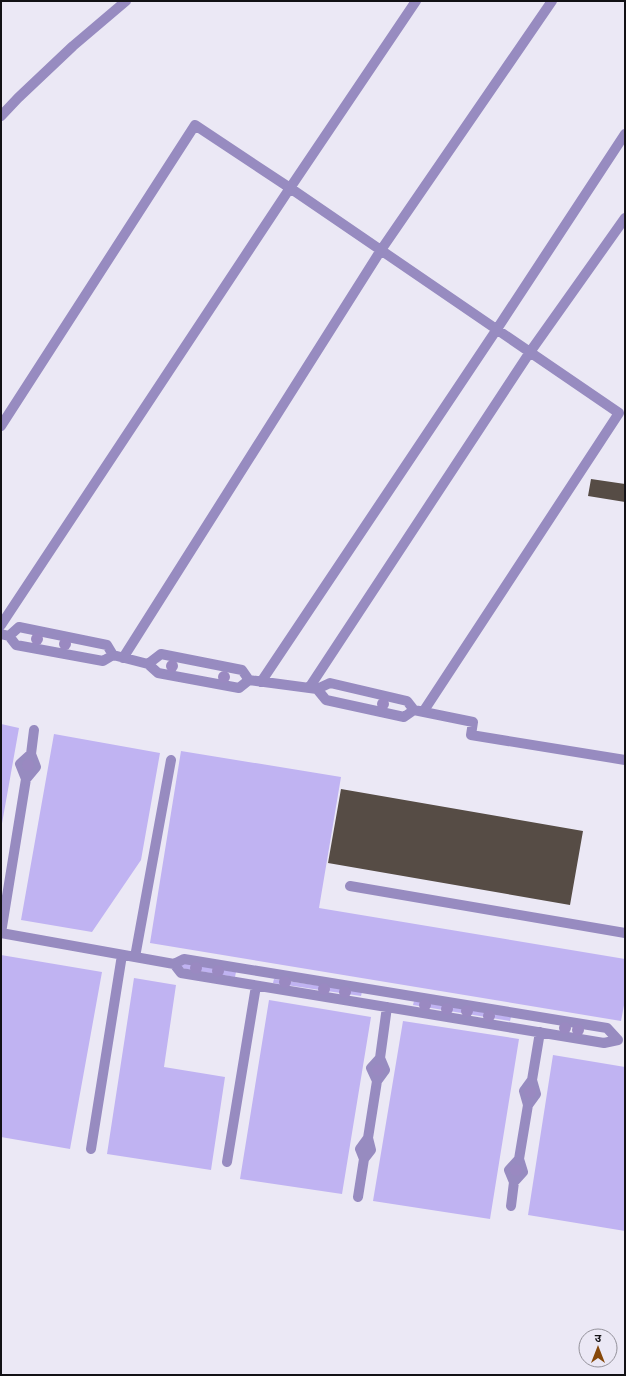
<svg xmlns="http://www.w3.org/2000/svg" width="626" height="1376" font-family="Mulish,'Noto Sans Devanagari',sans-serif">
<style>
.green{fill:#c0b3f2}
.building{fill:#564c45}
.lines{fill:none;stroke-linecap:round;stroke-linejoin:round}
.minor{stroke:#978bc0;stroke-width:10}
.tree{fill:#9a89c1}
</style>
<rect width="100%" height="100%" fill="#ebe8f5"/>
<path class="green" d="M1 724 19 728 1 829Z
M54 734 160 753 141 860 92 932 21 920Z
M181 751 341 777 319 908 625 959V1000L621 1021 150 943Z
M1 955 102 972 70 1149 1 1137Z
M182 963 236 972 235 977 181 968Z
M134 978 176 985 164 1067 225 1077 211 1170 107 1154Z
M274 979 362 992 361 996 273 983Z
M269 1000 371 1017 342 1194 240 1179Z
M414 1001 511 1017 510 1021 413 1005Z
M403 1021 519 1039 490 1219 373 1201Z
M553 1055 625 1067V1231L528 1215Z"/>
<path class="building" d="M591 479 625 484V502L588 496Z
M341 789 583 831 570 905 328 863Z"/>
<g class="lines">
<path class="minor" d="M416 1 290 188 619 413 423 712
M1 116 18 98 73 46 126 1
M1 426 195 125 290 188 1 625
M1 634 9 636 19 627 107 645 113 655 148 664 161 654 242 670 249 680 317 689 330 683 407 701 414 710 473 722 471 735 625 760
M9 636 16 645 103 661 113 655
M123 658 381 250 552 1
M148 664 158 673 239 688 249 680
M261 682 497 329 625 134
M309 688 530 352 625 218
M317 689 326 700 404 717 414 710
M26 779 20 764 31 754
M350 886 625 933
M1 933 174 964 184 959 607 1028 618 1040 604 1043 181 973 174 964
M1 933 26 779 36 767 31 754 34 730
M135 957 171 760
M377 1081 385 1070 380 1058
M528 1105 524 1091 532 1080
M91 1149 122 955
M364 1159 371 1150 368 1138
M227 1162 256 986
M514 1182 509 1170 519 1159
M358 1197 364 1159 360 1149 368 1138 377 1081 371 1068 380 1058 387 1007
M511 1206 514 1182 523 1172 519 1159 528 1105 536 1094 532 1080 540 1032"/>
</g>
<g class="tree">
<circle cx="37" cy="639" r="6"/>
<circle cx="65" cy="644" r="6"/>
<circle cx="172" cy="666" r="6"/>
<circle cx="224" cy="677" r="6"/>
<circle cx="383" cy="704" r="6"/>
<circle cx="28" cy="765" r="6"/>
<circle cx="196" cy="968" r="6"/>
<circle cx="218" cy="971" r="6"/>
<circle cx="285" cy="982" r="6"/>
<circle cx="324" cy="989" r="6"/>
<circle cx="345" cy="992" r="6"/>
<circle cx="425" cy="1005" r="6"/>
<circle cx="447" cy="1009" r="6"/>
<circle cx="467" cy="1011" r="6"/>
<circle cx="489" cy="1016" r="6"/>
<circle cx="565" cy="1028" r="6"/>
<circle cx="578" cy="1030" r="6"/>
<circle cx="378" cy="1070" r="6"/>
<circle cx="530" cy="1092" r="6"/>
<circle cx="516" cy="1170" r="6"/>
</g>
<rect width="626" height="1376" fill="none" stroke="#121115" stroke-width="4"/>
<g transform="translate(598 1348)"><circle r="19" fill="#ebe8f5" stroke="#94929b"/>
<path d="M0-3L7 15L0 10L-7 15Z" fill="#86480a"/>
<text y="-6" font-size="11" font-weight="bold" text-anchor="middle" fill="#121115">उ</text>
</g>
</svg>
